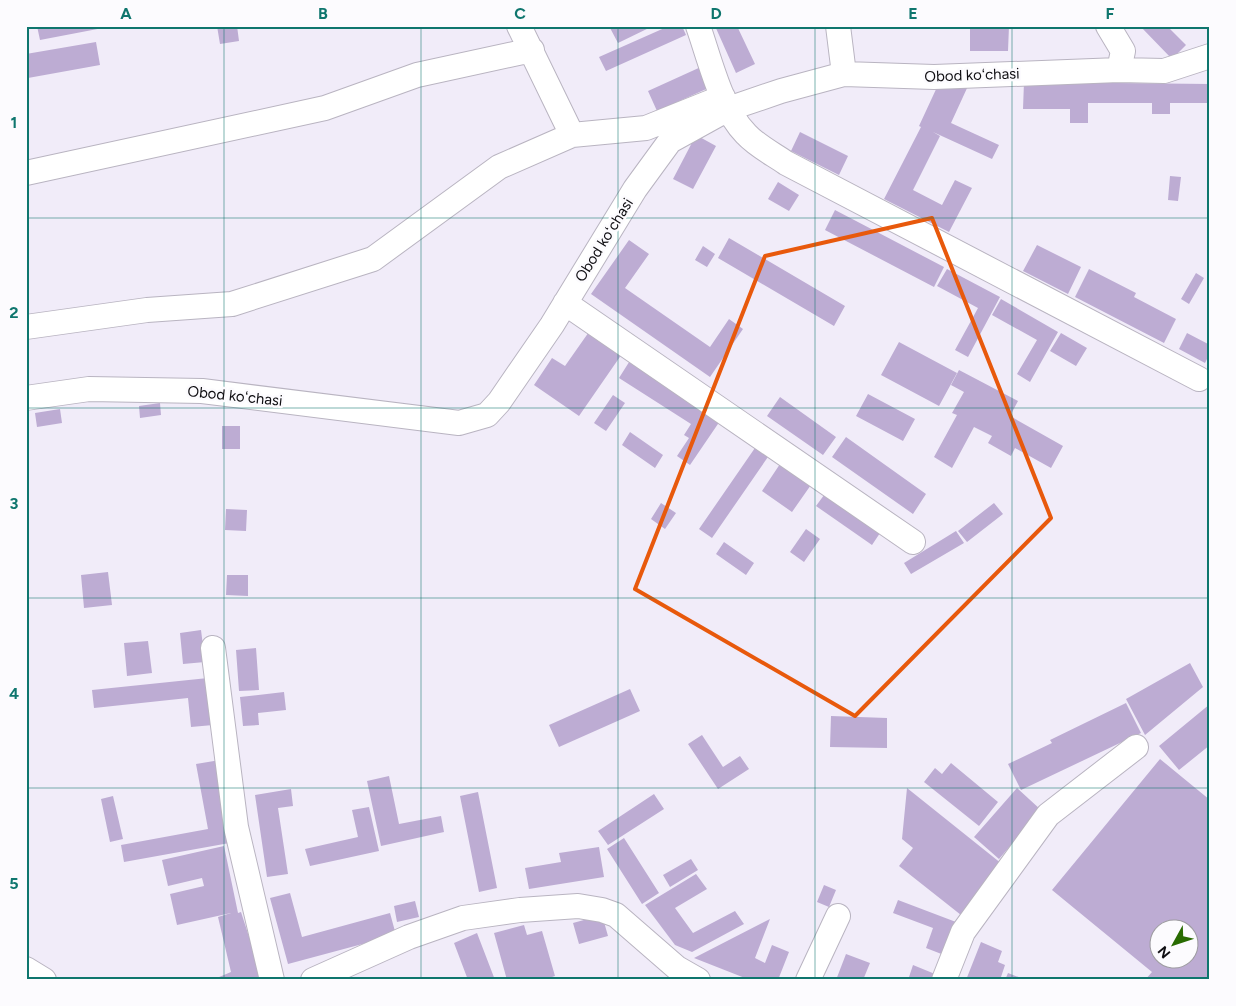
<svg xmlns="http://www.w3.org/2000/svg" width="1236" height="1006" font-family="Figtree,sans-serif">
<style>
.building{fill:#bdacd3;fill-rule:evenodd}
.lines{fill:none;stroke-linecap:round;stroke-linejoin:round}
.minor-casing{stroke:#b9b4c1;stroke-width:26}
.minor{stroke:#fff;stroke-width:24}
.marked{fill:none;stroke:#e8590c;stroke-width:4;stroke-linejoin:round}
.grid{fill:none;stroke:#0f766e;stroke-width:1;stroke-opacity:0.55}
.labels{text-anchor:middle;stroke-width:5;stroke-linejoin:round;paint-order:stroke}
.street-label{font-size:15px;fill:#0f0e12;stroke:#fcfbfe}
.neatline{fill:none;stroke:#0f766e;stroke-width:2}
.grid-label{font-size:16px;text-anchor:middle;font-weight:bold;fill:#0f766e}
</style>
<rect width="100%" height="100%" fill="#f1ecf9"/>
<path class="building" d="M37 26H108V27L40 40Z
M217 26H237L239 41 220 44Z
M609 26H653L618 43Z
M669 26H682L686 35 606 71 599 57Z
M715 26H737L755 64 736 73Z
M970 26H1009L1008 51H970Z
M1140 26H1167L1186 45 1172 59Z
M96 42 100 65 28 78 26 54Z
M703 66 713 86 657 111 648 91Z
M1024 82 1210 84V103H1170V114H1152V103H1088V123H1070V109H1023Z
M938 85 968 86 951 123 999 145 992 159 933 132 940 136 913 190 942 205 955 180 972 188 949 232 884 199 921 127 919 126Z
M800 132 848 156 839 175 791 151Z
M696 135 716 146 693 189 673 179Z
M1170 176 1181 177 1178 201 1168 200Z
M778 182 799 195 789 211 768 199Z
M835 210 944 267 934 287 825 230Z
M729 238 845 306 834 326 718 258Z
M629 240 649 254 625 288 710 347 729 319 743 329 710 377 591 294Z
M1037 245 1081 267 1068 294 1023 271Z
M703 246 715 254 707 267 695 260Z
M947 269 1000 297 968 357 955 350 978 308 937 286Z
M1089 269 1136 293 1134 297 1176 319 1164 343 1075 297Z
M1196 273 1204 278 1189 304 1181 299Z
M1001 299 1058 332 1030 382 1017 374 1037 340 992 315Z
M591 329 624 351 579 416 534 385 552 358 565 366Z
M1061 333 1087 348 1076 366 1050 351Z
M1187 333 1210 345V353L1205 363 1179 349Z
M899 342 957 373 939 406 881 375Z
M631 359 722 418 690 465 677 456 689 438 684 435 691 424 619 378Z
M959 370 1018 401 1010 416 1063 446 1051 468 1015 448 1011 456 988 443 992 436 974 427 952 468 934 457 957 415 952 413 964 392 951 385Z
M868 394 915 419 903 441 856 416Z
M613 395 625 403 606 431 594 423Z
M780 397 836 437 823 455 767 416Z
M160 403 161 415 140 418 139 406Z
M60 409 62 423 37 427 35 413Z
M222 426H240V449H222Z
M630 432 663 455 655 468 622 445Z
M846 437 926 494 913 514 832 457Z
M757 445 770 454 712 538 699 529Z
M782 461 813 482 792 512 762 491Z
M827 491 882 530 872 545 816 506Z
M661 503 676 513 665 529 651 519Z
M994 503 1003 514 967 542 958 531Z
M226 509 247 510 246 531 225 530Z
M806 529 820 539 804 562 790 552Z
M956 531 964 543 911 574 904 563Z
M724 542 754 563 746 575 716 554Z
M108 572 112 605 84 608 81 575Z
M227 575H248V596L226 595Z
M201 630 205 662 183 664 180 633Z
M148 641 152 673 127 676 124 643Z
M256 648 259 690 239 691 236 650Z
M1190 663 1203 687 1145 735 1126 699Z
M208 678 213 725 191 727 188 698 94 708 92 690Z
M630 689 640 711 559 747 549 725Z
M284 692 286 710 258 713 259 725 243 726 240 697Z
M1126 703 1141 733 1021 790 1008 764 1052 743 1050 740Z
M1210 704V745L1179 770 1159 746Z
M831 716 887 718V748L830 747Z
M702 735 723 767 740 756 749 769 718 789 688 744Z
M1160 759 1210 800V980H1145L1152 972 1052 890ZM1158 928H1188V958H1158Z
M220 760 235 842 124 862 121 845 208 829 196 764Z
M951 763 998 802 979 826 924 782 935 768 942 774Z
M389 776 399 824 441 816 444 832 381 846 367 781Z
M907 788 1002 864 961 915 899 866 913 848 902 839Z
M1017 788 1041 810 999 859 974 837Z
M291 789 293 806 278 808 288 874 267 877 255 795Z
M478 792 497 888 479 892 460 796Z
M654 794 664 809 608 845 598 831Z
M113 796 123 839 110 842 101 799Z
M369 807 379 851 310 866 305 849 358 837 352 810Z
M624 838 659 893 642 904 607 849Z
M224 846 238 913 241 912 263 980H212L231 972 218 917 231 913 177 925 170 894 204 886 202 878 168 886 162 860Z
M599 847 604 877 529 889 525 868 561 862 559 853Z
M691 859 698 870 670 887 663 875Z
M696 874 707 889 675 908 693 933 735 911 744 924 692 952 675 945 645 905Z
M824 885 836 890 829 907 817 902Z
M290 893 302 937 390 913 396 935 288 964 270 898Z
M898 900 956 922 944 955 926 948 933 928 893 913Z
M415 901 419 917 397 922 394 906Z
M602 915 608 936 579 944 573 923Z
M770 919 755 958 765 963 772 945 789 952 778 980H750L694 958Z
M524 925 527 935 542 931 555 976 543 980H507L494 933Z
M477 933 495 980H468L454 943Z
M981 942 1002 951 998 962 1005 965 1000 980H966Z
M846 954 870 963 863 980H836Z
M913 965 935 974 932 980H908Z
M1008 973 1026 980H1005Z"/>
<g class="lines">
<defs>
<path id="minor" d="M519 26 572 135
M698 26C710 60 721 109 746 134 757 146 773 154 786 163L1199 379
M838 26 844 74
M1108 26 1123 51 1119 70
M26 173 325 108 417 75 532 50
M565 303 913 542
M26 327 147 310 232 304 373 259 499 167 572 135 646 128 723 97
M26 398 89 389 202 391 459 423 487 415 499 402 552 325 635 189 670 141 728 109 781 91 844 74 934 77 1119 70 1164 71 1210 56
M213 648 236 827 272 980
M26 969 44 980
M313 980 409 937 463 918 520 910 578 906 602 910 616 915 677 968 698 980
M808 980 838 916
M944 980 963 932 1048 815 1136 747"/>
</defs>
<use href="#minor" class="minor-casing"/>
<use href="#minor" class="minor"/>
</g>
<path class="marked" d="M932 218 1051 518 855 716 635 589 765 256Z"/>
<path class="grid" d="M224 26V980M421 26V980M618 26V980M815 26V980M1012 26V980M26 218H1210M26 408H1210M26 598H1210M26 788H1210"/>
<g class="labels">
<g class="street-label">
<text transform="translate(972 75) rotate(-2)" y="5">Obod koʻchasi</text>
<text transform="translate(604 240) rotate(-58)" y="5">Obod koʻchasi</text>
<text transform="translate(235 396) rotate(6)" y="5">Obod koʻchasi</text>
</g>
</g>
<rect width="1236" height="1006" fill="none" stroke="#fcfbfe" stroke-width="55"/>
<g transform="translate(1174 944) rotate(230)"><circle r="24" fill="#fcfbfe" stroke="#9d9ca0"/>
<path d="M0-4L9 19L0 12L-9 19Z" fill="#296b01"/>
<text y="-8" font-size="14" font-weight="bold" text-anchor="middle" fill="#0f0e12">N</text>
</g>
<rect x="28" y="28" width="1180" height="950" class="neatline"/>
<g class="grid-label">
<text x="126" y="19">A</text>
<text x="323" y="19">B</text>
<text x="520" y="19">C</text>
<text x="716" y="19">D</text>
<text x="913" y="19">E</text>
<text x="1110" y="19">F</text>
<text x="14" y="128">1</text>
<text x="14" y="318">2</text>
<text x="14" y="509">3</text>
<text x="14" y="699">4</text>
<text x="14" y="889">5</text>
</g>
</svg>
